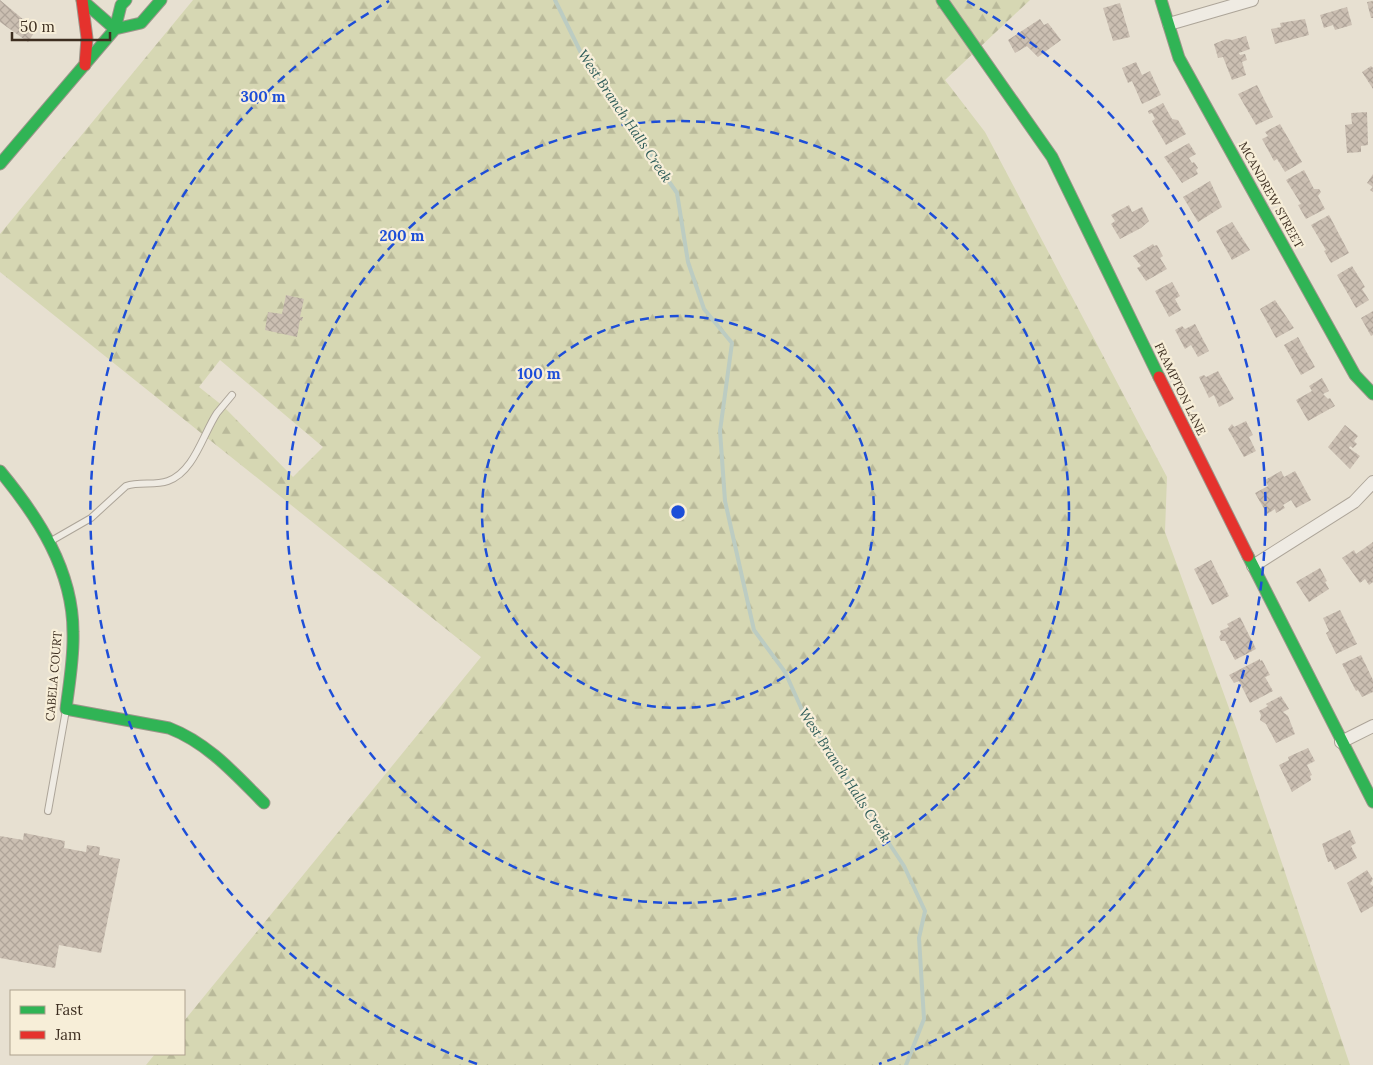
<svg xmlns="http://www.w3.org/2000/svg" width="1373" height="1065" font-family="Lora,serif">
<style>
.forest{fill:url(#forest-firs);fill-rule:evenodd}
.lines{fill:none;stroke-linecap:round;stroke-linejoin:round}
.stream{stroke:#bcccc2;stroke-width:4}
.building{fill:url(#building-cross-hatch)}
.lane-casing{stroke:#ada599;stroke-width:8}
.street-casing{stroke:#ada599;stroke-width:14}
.fast-casing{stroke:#9c958a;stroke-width:13}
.jam-casing{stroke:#9c958a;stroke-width:13}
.lane{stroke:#efebe3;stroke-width:6}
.street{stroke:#efebe3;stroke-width:12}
.fast{stroke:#30b455;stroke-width:11}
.jam{stroke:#e5322d;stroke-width:11}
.ring{fill:none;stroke:#1d4ed8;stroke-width:2.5;stroke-dasharray:9 6}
.labels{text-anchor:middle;stroke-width:4.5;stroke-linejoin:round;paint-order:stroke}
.street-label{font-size:12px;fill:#3d2e20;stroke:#f7eed8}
.water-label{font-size:14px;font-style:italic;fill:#2f5d5a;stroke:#f7eed8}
.centre{fill:#1d4ed8;stroke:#f7eed8;stroke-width:2.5}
.ring-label{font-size:15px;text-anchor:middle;font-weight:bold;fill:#1d4ed8;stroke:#f7eed8;stroke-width:4.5;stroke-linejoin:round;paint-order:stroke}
</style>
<defs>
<pattern id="forest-firs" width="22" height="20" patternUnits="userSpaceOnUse" patternTransform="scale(1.25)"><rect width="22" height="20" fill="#d6d7b3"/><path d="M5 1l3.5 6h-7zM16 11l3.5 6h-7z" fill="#b9b99a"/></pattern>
<pattern id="building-cross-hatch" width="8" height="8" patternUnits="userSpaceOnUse" patternTransform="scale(1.25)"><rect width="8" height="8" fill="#cbbfb2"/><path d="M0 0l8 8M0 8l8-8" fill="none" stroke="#afa499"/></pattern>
</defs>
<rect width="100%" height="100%" fill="#e7e0d1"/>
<path class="forest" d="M193 0H1030L945 80 985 132 1167 477 1165 532 1237 730 1350 1065H146L155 1054H184V1021L481 657 0 272V234ZM220 360 323 447 293 477 223 406 199 387Z"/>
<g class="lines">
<path class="stream" d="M555 0 586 63 677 193 688 262 704 309 732 343 720 431 725 501 754 630 785 672 807 721 834 753 857 795 904 866 925 911 919 938 924 1019 906 1065"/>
</g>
<path class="building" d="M0 0 36 30 28 42 0 22Z
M1373 1V18H1371L1367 2Z
M1120 3 1130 37 1113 41 1103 8Z
M1347 7 1352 25 1335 30 1333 25 1324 28 1320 15Z
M1040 19 1044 25 1048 23 1061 40 1038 57 1027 46 1015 53 1008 40Z
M1305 19 1309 35 1275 44 1271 29 1281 27 1280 23Z
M1246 36 1250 49 1239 53 1240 55 1245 54 1247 60 1242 62 1246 75 1232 80 1223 57 1218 58 1214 44 1226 39 1232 40Z
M1136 62 1142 75 1150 71 1161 95 1142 104 1132 81 1128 83 1122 68Z
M1371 66 1373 68V89L1362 72Z
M1257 85 1273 117 1256 125 1238 94Z
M1163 103 1172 119 1178 120 1186 134 1166 145 1152 121 1155 119 1152 113 1149 114 1148 111Z
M1367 112 1368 145 1361 146V152L1347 153 1345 125 1352 124 1351 113Z
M1280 124 1302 162 1285 172 1277 159 1274 161 1262 139 1268 136 1265 132Z
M1189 143 1196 154 1189 158 1192 163 1194 162 1198 168 1196 170 1198 174 1182 183 1164 157Z
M1304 170 1314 189H1319L1321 192 1318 196 1325 209 1306 219 1298 205 1301 204 1286 180Z
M1373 174V192L1370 190 1373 187 1367 183Z
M1210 181 1222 207 1198 222 1183 197Z
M1129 205 1132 212 1142 207 1149 221 1141 228 1120 239 1111 224 1115 221 1111 215Z
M1329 215 1349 253 1331 263 1324 251 1326 250 1311 225Z
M1232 222 1250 250 1232 260 1216 231Z
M1153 244 1154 246 1157 245 1163 256 1160 258 1167 269 1146 281 1137 268 1141 266 1133 256Z
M1352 266 1365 287 1362 289 1369 300 1356 308 1337 275Z
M1172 282 1180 296 1175 299 1181 310 1169 317 1155 291Z
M286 295 304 299 300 317H303L302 321 300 320 297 337 265 330 268 312 282 314Z
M1275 300 1294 328 1276 338 1260 309Z
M1373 311V335L1371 336 1361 318Z
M1195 324 1209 351 1198 357 1191 345 1185 349 1175 330 1182 326 1185 329Z
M1298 337 1315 367 1301 375 1284 345Z
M1218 371 1234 399 1219 407 1214 395 1209 398 1199 377 1204 375 1206 377Z
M1322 378 1329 391 1323 394 1328 399 1330 398 1335 406 1308 421 1296 400 1312 391 1309 386Z
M1246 421 1253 435 1249 437 1256 451 1244 457 1228 429 1232 424 1234 427Z
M1345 425 1358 436 1354 441 1357 444 1353 448 1350 446 1349 448 1360 456 1350 469 1328 447Z
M1281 471 1284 477 1295 471 1311 500 1296 508 1291 500 1283 505 1285 508 1276 513 1275 509 1267 514 1255 493 1268 486 1265 480Z
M1373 542V582L1369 585 1365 579 1360 583 1342 558 1354 550 1356 554Z
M1211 560 1229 596 1212 605 1194 569Z
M1320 568 1327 581 1325 582 1329 589 1309 602 1296 582Z
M1340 610 1357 644 1336 654 1326 633 1329 631 1323 618Z
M1240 617 1256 649 1235 660 1225 641H1221L1219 637 1221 634 1220 631 1229 627 1227 624Z
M1361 655 1373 680V692L1362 697 1358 690 1356 691 1342 664Z
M1260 659V661L1262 660 1270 675 1265 677 1273 691 1250 703 1239 681 1234 683 1229 675Z
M1281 696 1289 709 1283 712 1288 716 1295 734 1276 743 1266 724 1260 720 1261 715 1259 711 1268 706 1266 704Z
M1308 748 1315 761 1307 765 1312 775 1310 776 1311 780 1292 792 1279 765 1289 760 1288 757Z
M1350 830 1356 843 1351 846 1357 858 1335 870 1331 861 1328 862 1322 844Z
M24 833 65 841 64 848 86 852 87 845 100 847 99 855 120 859 101 953 59 945 55 968 0 958V836L23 840Z
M1367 870 1373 879 1370 884 1373 886V906L1361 913 1347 883Z"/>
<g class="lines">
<defs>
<path id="lane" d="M51 541 91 518 126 486C140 481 154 486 168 481 194 472 203 434 217 413 222 407 227 401 232 395
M48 811 66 710"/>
<path id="street" d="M1169 24 1252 0
M1253 566 1354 502 1373 482
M1341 742 1373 726"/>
<path id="fast" d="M82 0 115 29
M942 0 1052 157 1159 377
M1161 0 1179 58 1355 375 1373 394
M115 29 141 23 161 0
M0 164 115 29 121 5 126 0
M0 471C38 517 73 570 73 632 74 658 69 684 66 709L169 728C208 743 235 774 264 803
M1248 556 1373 802"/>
<path id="jam" d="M82 0 87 38 85 65
M1159 377 1248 556"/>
</defs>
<use href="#lane" class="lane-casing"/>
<use href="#street" class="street-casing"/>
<use href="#fast" class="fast-casing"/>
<use href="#jam" class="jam-casing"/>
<use href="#lane" class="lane"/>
<use href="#street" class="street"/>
<use href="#fast" class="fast"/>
<use href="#jam" class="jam"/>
</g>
<g class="ring">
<circle cx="678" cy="512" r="196"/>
<circle cx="678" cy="512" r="391"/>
<path d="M477 1064A587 587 0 0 1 389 1M967 1A587 587 0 0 1 879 1064"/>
</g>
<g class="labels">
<g class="street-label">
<text transform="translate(1271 195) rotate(61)" y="4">MCANDREW STREET</text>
<text transform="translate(1180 389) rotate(64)" y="4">FRAMPTON LANE</text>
<text transform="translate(54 676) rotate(-85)" y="4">CABELA COURT</text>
</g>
<g class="water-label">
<text transform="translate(625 116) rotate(56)" y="5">West Branch Halls Creek</text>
<text transform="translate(845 775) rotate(57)" y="5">West Branch Halls Creek</text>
</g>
</g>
<circle cx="678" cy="512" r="8" class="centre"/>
<g class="ring-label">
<text x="263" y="102">300 m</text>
<text x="402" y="241">200 m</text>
<text x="539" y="379">100 m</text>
</g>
<rect x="10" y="990" width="175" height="65" fill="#f7eed8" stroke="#ada18e"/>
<rect x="20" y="1006" width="25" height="8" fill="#30b455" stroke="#ada18e"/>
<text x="55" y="1015" font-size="15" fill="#3d2e20">Fast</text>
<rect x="20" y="1031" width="25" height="8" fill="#e5322d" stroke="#ada18e"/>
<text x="55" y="1040" font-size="15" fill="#3d2e20">Jam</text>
<path d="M12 32v8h98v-8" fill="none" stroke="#3d2e20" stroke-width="2.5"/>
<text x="20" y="32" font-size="15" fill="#3d2e20" stroke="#f7eed8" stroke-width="4" paint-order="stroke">50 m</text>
</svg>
